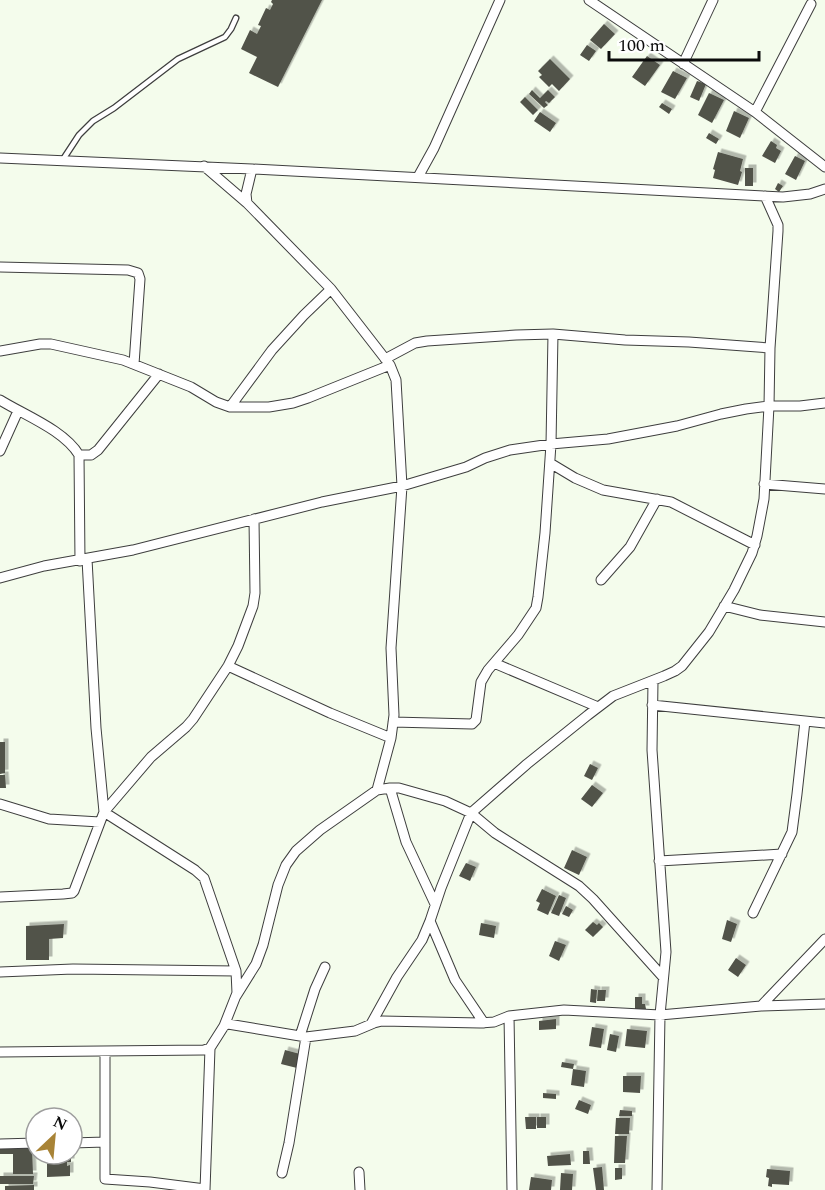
<svg xmlns="http://www.w3.org/2000/svg" width="825" height="1190" font-family="Spectral,serif">
<style>
.building{fill:#515249;filter:url(#shadow)}
.lines{fill:none;stroke-linecap:round;stroke-linejoin:round}
.lane-casing{stroke:#3e3e3e;stroke-width:7}
.street-casing{stroke:#3e3e3e;stroke-width:11}
.lane{stroke:#fff;stroke-width:4.5}
.street{stroke:#fff;stroke-width:9}
</style>
<defs>
<filter id="shadow"><feDropShadow dx="3.5" dy="-3.5" stdDeviation="0" flood-color="#0004"/></filter>
</defs>
<rect width="100%" height="100%" fill="#f4fcec"/>
<path class="building" d="M272 0H322L278 87 249 73 257 57 241 49 250 30 257 34 261 26 258 25 266 8 270 10 273 4 271 2Z
M604 24 615 34 601 49 590 40Z
M587 45 596 51 589 61 580 55Z
M647 56 660 65 645 86 632 77Z
M550 59 570 79 559 91 552 84 549 87 539 77 542 75 538 71Z
M673 71 687 78 675 99 661 92Z
M697 81 706 84 699 101 690 97Z
M532 90 540 98 548 90 555 97 549 103 546 101 545 102 548 105 544 108 529 94Z
M709 93 724 100 712 123 698 115Z
M525 97 538 110 533 115 520 102Z
M662 103 672 109 669 114 659 107Z
M734 111 749 118 740 138 726 131Z
M540 112 556 123 550 132 534 121Z
M709 133 719 139 716 144 706 138Z
M771 141 777 145 776 148 781 151 775 163 762 156Z
M718 152 743 159 740 171 742 172 738 185 713 178 715 170 713 169Z
M795 156 805 161 796 180 785 174Z
M745 168H753V186H745Z
M778 183 783 186 779 192 775 189Z
M0 742H5V773L0 774Z
M590 764 598 768 592 780 584 776Z
M0 775H5L6 788H0Z
M592 785 603 793 592 807 581 799Z
M572 850 587 857 579 875 564 868Z
M466 863 476 867 470 881 459 876Z
M542 889 556 896 548 915 537 910 540 903 536 901Z
M559 895 566 898 559 916 551 913Z
M566 906 573 910 569 917 562 914Z
M727 920 737 924 731 942 722 939Z
M593 922 597 925 599 923 603 927 593 937 585 930Z
M481 923 496 926 494 938 479 935Z
M64 924 63 938 49 939V960H26V926Z
M555 941 566 945 559 961 549 956Z
M736 958 746 965 738 977 728 970Z
M591 989 597 990 596 1003 590 1002Z
M598 990H606L605 1001H597Z
M635 997H642V1004H645L646 1009H635Z
M556 1019V1029L539 1030V1021Z
M592 1027 604 1029 601 1048 589 1046Z
M627 1029 647 1031 645 1048 625 1046Z
M610 1034 619 1036 616 1052 607 1050Z
M285 1050 300 1054 297 1068 281 1064Z
M562 1062 574 1064 573 1069 561 1067Z
M573 1069 586 1071 584 1087 571 1085Z
M623 1076H641L640 1093 623 1092Z
M543 1093 556 1094V1099L543 1098Z
M579 1100 591 1105 588 1114 575 1109Z
M620 1110 632 1111V1116H619Z
M525 1117H536V1129H526Z
M537 1117H546V1128H537Z
M616 1118H630L629 1134H615Z
M615 1136H627L625 1163H614Z
M32 1148 33 1174H13V1154H0V1149Z
M583 1151H589L590 1164H583Z
M56 1154H71V1162H67V1166L70 1165V1176L47 1177V1156H56Z
M570 1154 571 1165 548 1166 547 1156Z
M602 1167 604 1190H596L593 1168Z
M615 1168H622V1179L615 1180Z
M767 1169 790 1171 789 1185 772 1184V1187L768 1186 769 1178 766 1177Z
M561 1173 573 1174 572 1190H560Z
M0 1176H34L33 1184H0Z
M531 1177 552 1180 551 1190H529Z
M34 1185V1190H5V1186Z"/>
<g class="lines">
<defs>
<path id="lane" d="M62 161 79 135 93 121 114 108 178 59 225 37 231 29 236 18"/>
<path id="street" d="M589 0 755 112 825 167
M683 64 713 0
M755 112 811 4
M0 158 252 169 783 197 810 194 825 189
M204 166 247 203 331 289 390 365 396 380 402 486 391 648 394 715 391 738 377 790
M418 177 434 148 500 0
M247 203 246 194 252 169
M0 267 128 270 138 273 140 279 134 364
M0 351 40 344H51L123 360 191 387 216 402 230 407H269L293 403 308 398 390 365
M385 359 415 343 427 341 516 335 553 334 625 340 689 342 770 348
M0 400C24 415 64 430 79 455L80 561
M230 407 272 350 304 315 331 289
M0 451 18 411
M79 455H91L98 450 159 374
M550 463 575 478 603 490 671 502 755 545
M764 484 825 489
M87 559 96 728 104 812 195 870 204 878 236 971 237 993 224 1026
M0 578 44 566 133 550 322 502 402 486 466 467 485 458 510 450 551 444 608 439 677 426 721 414 746 409 769 406H800L825 403
M601 580 630 547 657 499
M724 606 760 615 825 622
M494 663 598 707
M228 666 330 713 391 738
M653 681 652 750 666 952 660 1015 657 1190
M652 705 825 723
M393 722 472 724 476 720 481 682 488 670 518 635 536 608 538 597 545 533 551 444 553 334
M390 788 406 842 435 904
M0 804 49 819 100 822
M659 861 782 854
M0 897 63 894 72 893 74 891 104 812 151 757 186 727 193 719 228 666 238 646 253 606 255 593 254 519
M753 913 792 832 797 794 805 721
M430 921 455 980 484 1023
M0 972 73 969 236 971
M236 996 256 964 263 945 278 885 286 865 296 851 320 830 377 790 390 788H399L445 801 471 813 495 833 579 886 593 899 663 977
M761 1006 825 939
M509 1016 512 1190
M371 1024 397 977 422 940 430 921 441 888 471 813 527 764 588 715 613 696 664 676 675 671 682 666 709 632 734 590 752 553 757 536 764 499 769 406 770 348 778 231V225L765 196
M300 1036 315 989 325 967
M105 1051V1179L150 1182 205 1189
M0 1052 204 1050 210 1048 224 1026 228 1024 306 1037 355 1031 374 1023 382 1021 480 1023 494 1022 509 1016 564 1010 660 1015 761 1006 825 1004
M72 1143 105 1142
M0 1144 36 1143
M359 1172 360 1190
M282 1173 289 1143 306 1037
M205 1190 210 1048"/>
</defs>
<use href="#lane" class="lane-casing"/>
<use href="#street" class="street-casing"/>
<use href="#lane" class="lane"/>
<use href="#street" class="street"/>
</g>
<g transform="translate(54 1136) rotate(26)"><circle r="28" fill="#ffffff" stroke="#9d9d9d" stroke-width="1.5"/>
<path d="M0-4.5L10 22L0 15L-10 22Z" fill="#a88336"/>
<text y="-9" font-size="16" font-weight="bold" text-anchor="middle" fill="#0b0b0b">N</text>
</g>
<path d="M609 51v9h150v-9" fill="none" stroke="#0b0b0b" stroke-width="3"/>
<text x="618" y="51" font-size="18" fill="#0b0b0b" stroke="#ffffff" stroke-width="4.5" paint-order="stroke">100 m</text>
</svg>
